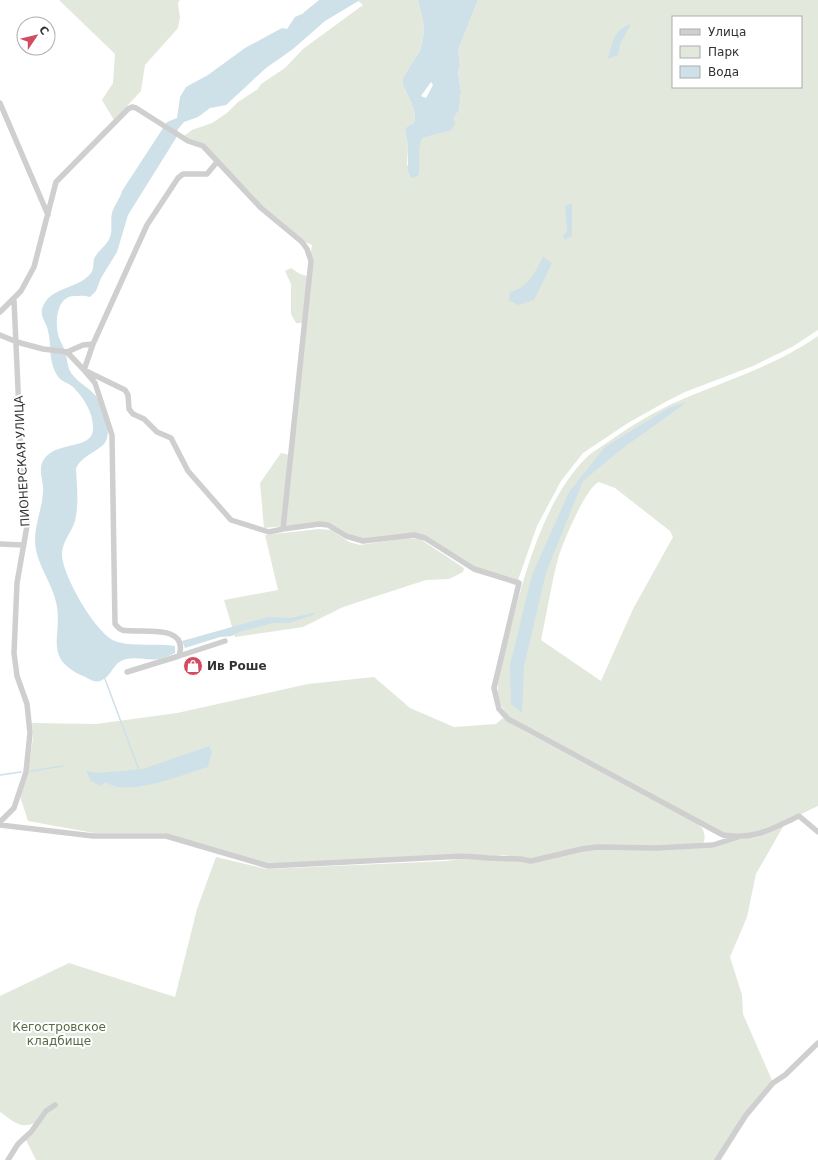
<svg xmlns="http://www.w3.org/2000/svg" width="818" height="1160" font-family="'DejaVu Sans',sans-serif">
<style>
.green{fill:#e3e8dc;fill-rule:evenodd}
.water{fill:#cee0e8;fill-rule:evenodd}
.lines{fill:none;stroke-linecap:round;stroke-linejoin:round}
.stream{stroke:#cee0e8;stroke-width:1.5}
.minor{stroke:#cfcfcf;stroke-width:5.5}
.labels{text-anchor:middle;stroke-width:4;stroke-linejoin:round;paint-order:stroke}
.street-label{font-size:12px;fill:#323232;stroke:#fff}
.poi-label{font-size:12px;font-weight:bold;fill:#323232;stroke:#fff;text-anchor:start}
.park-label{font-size:12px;fill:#596a44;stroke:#fff}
</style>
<rect width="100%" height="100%" fill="#fff"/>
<path class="green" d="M59 0H180L178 3 180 18 178 28 145 65 141 91 114 120 102 100 113 83 115 54Z
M360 0H418L424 26 423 39 420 51 404 78 403 85 414 109 415 122 405 128 408 147 407 165 419 169V145L422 138 450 131 454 118 459 110 461 92 458 72 460 65 458 50 478 0H818V330L792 347 753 366 685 392 667 401 628 423 583 453 561 481 537 526 518 580 475 568 421 534 361 541 318 523 264 528 260 483 281 453 290 455 303 323H296L291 314V284L285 271 291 268 300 274 307 276 312 245 305 242 265 211 203 145 195 144 184 136 192 130 212 123 227 113 238 102 258 89 261 84 285 68 303 49 363 5 358 1ZM673 17H801V87H673Z
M818 336V806C787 820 759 839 723 833L513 720C486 699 502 664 509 636 523 578 543 501 586 458 592 452 601 447 608 442 636 422 664 406 695 394 739 376 779 363 818 336ZM599 482 615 488 670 531 673 537 633 609 601 681 541 640C547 613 551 585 558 559 562 544 586 487 599 482Z
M319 529 331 530 349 542 360 545 407 538 420 539 464 568 463 572 449 579 426 580 343 607 303 627 235 637 224 600 278 590 265 535Z
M374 677 410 708 454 727 496 724 503 718 528 733 699 825C705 830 706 837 703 844L657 846 598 845 534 859 503 855 488 857 465 853 445 856 269 864 164 833H94L28 821 20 796 28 774 33 737 32 723 96 724 177 713 308 684Z
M784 825 756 874 747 917 730 957 742 995 743 1014 774 1085 748 1117 721 1160H36L26 1140 21 1137 30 1131 34 1123C21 1130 10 1119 0 1112V996L69 963 175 997 197 909 216 857 266 869 447 861 464 858 519 861 582 850 712 848 739 839 758 837Z"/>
<path class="water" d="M319 0H360L325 21 293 49 266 68 226 105 210 108 198 117 184 122 178 129 176 138 128 215 117 252 101 278 96 291 90 297C84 295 81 296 75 296 57 296 55 320 58 334 59 340 63 345 65 351 67 357 67 363 69 369 75 383 93 388 100 402 104 412 110 428 107 438 104 451 81 454 76 469 77 486 79 504 75 521 72 531 63 541 62 552 60 572 96 634 115 641 129 647 158 643 175 646V653C170 655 165 658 159 659 148 661 132 655 121 661 113 665 111 676 102 680 95 684 90 679 83 676 41 657 64 635 56 602 52 584 40 569 36 550 32 529 42 512 43 492 44 484 40 476 41 468 46 437 95 454 93 427 93 412 83 397 73 387 67 382 61 382 57 375 48 360 52 347 48 331 47 323 40 317 42 309 49 286 78 290 91 273 94 269 93 264 94 259 97 251 107 246 110 237 113 229 110 220 112 213 114 205 120 199 122 191L167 122 177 118 180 97 186 87 208 75 245 48 282 28 287 29 295 17 302 14Z
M418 0H478L458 50 460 65 458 72 461 92 459 110 454 118 455 125 450 131 422 138C417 150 421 163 418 176L411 178 408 171V147L405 128 415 122 414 109 403 85V78L420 51 423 39 424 26ZM431 82 433 85 426 98 421 96Z
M631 24 620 44 618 55 608 59C612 43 614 29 631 24Z
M572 203V236L565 240 563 236 567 231 565 206Z
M543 257 552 263 534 300 518 305 509 300 510 292C528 288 535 272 543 257Z
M687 402 619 451 583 481 546 573 524 666 522 713 511 704 510 665 532 575 569 492 605 447 668 408Z
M317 612 313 615 289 623H273L239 632 232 636 220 637 185 648 182 641 268 617 291 618Z
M209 746 212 752 208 767C184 774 127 798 106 782L100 786 91 781 86 771 99 773 143 769Z"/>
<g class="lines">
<path class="stream" d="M105 679 139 770
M31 771 63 766
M0 775 21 772"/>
<path class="minor" d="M0 103 48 215
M0 312 21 291 34 267 56 182 128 109 132 107 136 108 188 141 203 146 261 208 302 242 307 249 311 261 283 529
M0 335 17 342 43 349 67 352 83 345 93 344
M67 352 84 370 125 390 128 395 129 409 133 414 144 419 157 432 171 438 188 471 231 520 269 532 283 529 319 524 328 525 346 536 363 541 414 535 425 538 474 569 519 583 494 688 499 709 508 719 723 835C756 840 771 829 799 816L818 832
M0 544 23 545
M179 656 225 641
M127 672 179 656C190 622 138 634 122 630 119 629 117 626 115 624L112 435 95 383 84 370 93 344 147 225 178 178 183 174H207L217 162
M0 822 14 808 26 772 30 733 27 704 17 676 14 653 17 583 28 520 22 478 14 300
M0 825 93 836H166L268 866 464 856 488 858 520 859 531 861 582 849 597 847 656 848 713 845 738 837
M8 1160 18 1144 31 1132 46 1111 55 1105
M717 1160 746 1115 773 1083 785 1075 818 1043"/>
</g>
<defs>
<symbol id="shop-disc" viewBox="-11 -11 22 22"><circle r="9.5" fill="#d24b60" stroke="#fff"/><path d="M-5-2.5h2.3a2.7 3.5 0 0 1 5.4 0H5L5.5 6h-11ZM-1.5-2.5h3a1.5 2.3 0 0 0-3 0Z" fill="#fff"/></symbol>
</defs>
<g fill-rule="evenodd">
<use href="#shop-disc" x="182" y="655" width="22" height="22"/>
</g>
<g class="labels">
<g class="street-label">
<text transform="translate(22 461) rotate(-93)" y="4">ПИОНЕРСКАЯ УЛИЦА</text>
</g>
<g class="poi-label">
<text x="207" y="670">Ив Роше</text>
</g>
<g class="park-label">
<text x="59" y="1031">Кегостровское<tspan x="59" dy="14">кладбище</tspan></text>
</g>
</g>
<rect x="672" y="16" width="130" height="72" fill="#ffffff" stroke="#adadad"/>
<rect x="680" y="29" width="20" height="6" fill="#cfcfcf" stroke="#adadad"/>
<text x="708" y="36" font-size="12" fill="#323232">Улица</text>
<rect x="680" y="46" width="20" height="12" fill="#e3e8dc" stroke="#adadad"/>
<text x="708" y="56" font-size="12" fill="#323232">Парк</text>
<rect x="680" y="66" width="20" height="12" fill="#cee0e8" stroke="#adadad"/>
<text x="708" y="76" font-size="12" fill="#323232">Вода</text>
<g transform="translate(36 36) rotate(55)"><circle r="19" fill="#ffffff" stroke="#adadad"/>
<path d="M0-3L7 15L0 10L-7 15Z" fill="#d24b60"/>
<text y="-6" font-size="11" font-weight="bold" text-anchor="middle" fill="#323232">С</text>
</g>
</svg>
